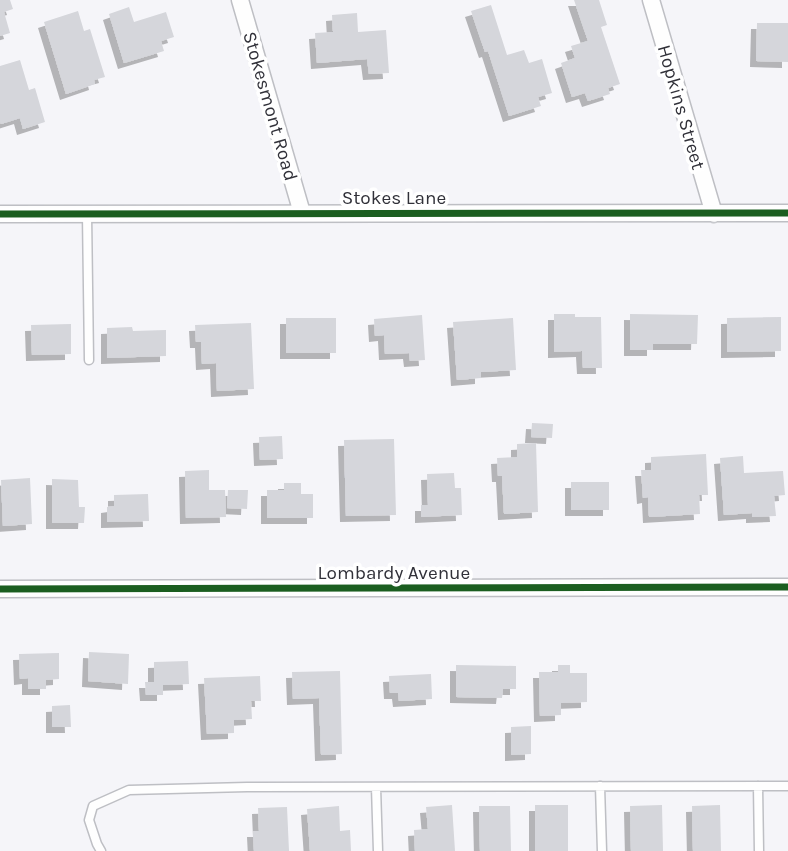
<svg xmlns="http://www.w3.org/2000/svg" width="788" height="851" font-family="Karla,sans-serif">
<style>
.building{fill:#d5d6db;filter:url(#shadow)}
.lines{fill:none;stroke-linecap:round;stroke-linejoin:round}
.service-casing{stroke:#bebfc4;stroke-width:11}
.minor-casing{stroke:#bebfc4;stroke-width:19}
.service{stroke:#fefefe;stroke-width:8}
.minor{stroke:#fefefe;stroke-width:16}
.cycleway-casing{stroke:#fff;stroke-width:11}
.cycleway{stroke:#1b5e20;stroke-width:7}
.labels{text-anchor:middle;stroke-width:7;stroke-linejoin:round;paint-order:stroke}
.street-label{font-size:19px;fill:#313139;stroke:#fff}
</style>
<defs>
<filter id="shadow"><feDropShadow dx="-6" dy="6" stdDeviation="0" flood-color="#0004"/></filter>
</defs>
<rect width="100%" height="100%" fill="#f5f5f9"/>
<path class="building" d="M0 0H10L13 9 4 12 10 33 0 36Z
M574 0H599L607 25 601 27 620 84 608 88 610 94 588 101 585 93 572 97 561 63 575 58 571 46 588 41Z
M491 5 507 55 524 50 529 63 542 59 552 93 538 97 541 106 509 116 488 51 485 52 471 11Z
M129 7 134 22 166 12 174 37 161 41 164 51 124 63 109 14Z
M78 11 84 31 90 29 105 77 94 80 95 84 66 94 44 22Z
M357 13 358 32 386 30 389 73 369 74 367 59 317 63 315 33 333 32 332 15Z
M757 23H788V62L756 61Z
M20 60 29 90 35 88 45 122 23 129 20 118 1 124 0 122V66Z
M554 314H575V317H601L602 368H583L582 351 554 352Z
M630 314 698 315 697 344H653V350H630Z
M422 315 425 360 410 361 409 353 385 354 384 335 375 336 374 319Z
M781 317V351L727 352V318Z
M286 318H336V353H286Z
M513 318 516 370 481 372V378L457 380 453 322Z
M251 323 254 389 217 391 216 363 202 364 201 342H196L195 325Z
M71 324V354L32 355 31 325Z
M132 327 133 331 166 330V356L107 358V328Z
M532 423 553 424 552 438 531 437Z
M282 436 283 459 260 460 259 437Z
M394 439 396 515 346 516 344 440Z
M536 443 538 512 504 514 502 476H498L497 458 517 457V444Z
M706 454 708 495H699L700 514 649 517 648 497 643 498 641 470H651V457Z
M743 456 744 473 783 471 785 495 774 496 776 516 752 517V513L724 515 720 458Z
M209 470V490H225L226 517 186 518 185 471Z
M454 473 455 488H461L462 515 421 517V505H428L427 474Z
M30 478 32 524 3 526 1 480Z
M52 479 78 480 79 507H85L84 523H52Z
M571 482H609V510H571Z
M284 483H301V494H313V518H267V490H284Z
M228 490H248L247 509 227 508Z
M148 494 149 521 107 522V507L114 506V495Z
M89 652 129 654 128 684 88 681Z
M59 653V679L46 680V689H28V678L20 679 19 654Z
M188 661 189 684 163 685V695H146L145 682H154V662Z
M456 665 516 666V689H503L502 698 456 697Z
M558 665H570V673H587V702L561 703V715L540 716 539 672H558Z
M340 671 342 754 321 755 319 698 293 699 292 672Z
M431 674 432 699 399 701 398 693H390L389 676Z
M260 676 261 701H251L252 719 234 720V733L207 734 204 678Z
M70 705 71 727H52V706Z
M531 726V754L511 755V727Z
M452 805 455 851H415L414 830 428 829 426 807Z
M535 805H568V851H535Z
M662 805 663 851H631L630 806Z
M720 805 721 851H693L692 806Z
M339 806 340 831 350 830 351 851H310L307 809Z
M479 806H510L511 851H480Z
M287 807 289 851H254L253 831H259L258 808Z"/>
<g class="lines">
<defs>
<path id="service" d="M87 214 89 360
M600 786 602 851
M758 786 759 851
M376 787 378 851
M101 851 97 844 89 820 93 806 129 790 247 787 788 786"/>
<path id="minor" d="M240 0 302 213
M651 0 714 214
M0 214 788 213
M0 589 788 587"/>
</defs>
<use href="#service" class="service-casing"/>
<use href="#minor" class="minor-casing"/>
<use href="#service" class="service"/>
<use href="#minor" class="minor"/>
<defs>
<path id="cycleway" d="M0 214 788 213
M0 589 788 587"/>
</defs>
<use href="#cycleway" class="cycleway-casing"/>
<use href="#cycleway" class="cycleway"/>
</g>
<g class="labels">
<g class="street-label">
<text transform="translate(271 106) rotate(74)" y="7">Stokesmont Road</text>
<text transform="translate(682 107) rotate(74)" y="7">Hopkins Street</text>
<text x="394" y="204">Stokes Lane</text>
<text x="394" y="579">Lombardy Avenue</text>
</g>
</g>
</svg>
